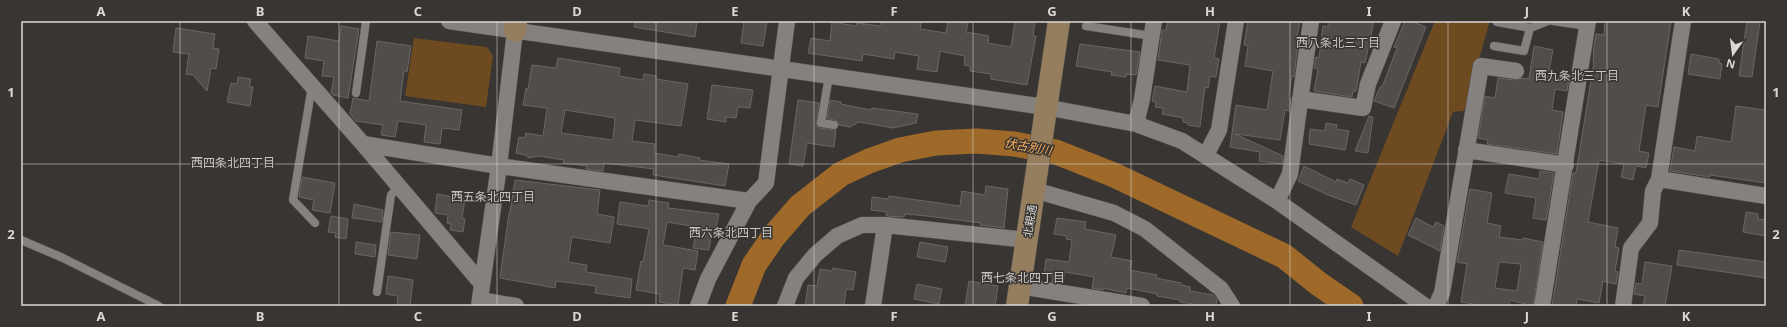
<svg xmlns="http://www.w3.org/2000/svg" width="1787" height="327" font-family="'Noto Sans','Noto Sans JP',sans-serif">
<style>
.green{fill:#6e4a20}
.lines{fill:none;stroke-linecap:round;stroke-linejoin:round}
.river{stroke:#9e6929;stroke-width:25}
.building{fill:#504d4a;stroke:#696663;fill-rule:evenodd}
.lane-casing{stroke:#535250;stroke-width:9}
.street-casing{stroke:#535250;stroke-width:17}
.secondary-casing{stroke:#535250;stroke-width:23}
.lane{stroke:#84817e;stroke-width:8}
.street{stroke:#84817e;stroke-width:16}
.secondary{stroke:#957e5e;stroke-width:22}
.grid{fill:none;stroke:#dad9d7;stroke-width:1;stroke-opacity:0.55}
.labels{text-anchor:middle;stroke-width:3;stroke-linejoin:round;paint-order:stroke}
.street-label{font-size:11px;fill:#dad9d7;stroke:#383533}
.neighbourhood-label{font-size:12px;fill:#c8c4c1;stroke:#383533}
.water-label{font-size:12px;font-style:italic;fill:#fcb15c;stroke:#383533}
.neatline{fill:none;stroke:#dad9d7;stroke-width:1.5}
.grid-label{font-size:13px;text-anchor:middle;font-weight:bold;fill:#dad9d7}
</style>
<rect width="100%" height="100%" fill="#383533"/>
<path class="green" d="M1435 21H1490L1464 111 1453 112 1398 256 1351 227Z
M414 38 487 47 493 56 486 107 405 96Z"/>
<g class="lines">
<path class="river" d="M738 306 754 265 774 236 800 206 841 174 869 161 900 150 936 143 977 141 1014 144 1056 152 1114 175 1284 256 1319 284 1351 306"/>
</g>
<path class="building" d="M635 21H697L695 37 634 27Z
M744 21H767L763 46 741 43Z
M881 21H922L920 29 946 33 948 21 968 23 966 32 989 36 988 43 1011 47 1015 21H1035L1033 36H1036L1027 85 991 79V74L970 71V66L964 65 965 56 940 51 937 72 917 69 919 56 895 52 894 59 863 54 862 61 808 53 811 38 830 41 832 22 856 26 857 23 880 26Z
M1168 21H1220L1214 58 1219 59 1216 77 1210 76 1208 88 1205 87 1200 127 1188 125V123L1183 122V118L1162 114 1163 108 1155 107 1156 102 1152 101 1155 86 1187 92 1190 65 1158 60 1162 30H1166Z
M1248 21H1300L1296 42H1298L1294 77 1292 76 1288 99H1291L1289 111 1285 110 1280 140 1235 134 1283 156 1282 164 1259 161 1260 152 1230 147 1236 105 1267 110 1273 71 1245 66 1248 46 1244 45Z
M1328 21H1374L1365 63 1361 62 1356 91H1353L1352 97 1314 91 1318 69 1314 68 1316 57 1319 58 1323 26 1328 27Z
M1405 21H1411L1426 27 1394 108 1374 101 1380 87H1382L1397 48 1394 47Z
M1605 21H1671L1658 107 1646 105 1639 151 1649 153 1646 168 1636 166 1633 180 1621 177 1624 164 1599 160 1588 222 1618 228 1615 247 1619 248 1615 271 1618 272 1616 284 1603 281 1599 303 1577 299 1576 306H1552L1573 173H1576L1594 62 1593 61 1594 52H1593L1596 34 1604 35Z
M1747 21H1760L1752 77 1739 76Z
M341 26 359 29 348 98 333 95 331 93 334 77 322 76 324 61 305 58 308 36 339 41Z
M176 28 215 34 213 48 219 49 216 69 211 68 207 91 193 75 186 74 189 54 173 52Z
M377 41 411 46 407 72 404 71 400 101 462 110 459 130 442 128 440 144 424 142 426 125 398 121 395 137 381 135 383 125 356 121 350 114 353 98 369 101Z
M1080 44 1140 52 1136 75 1126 74V77L1111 75 1112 72 1076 66Z
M1534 46 1553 50 1548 77 1569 80 1567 91 1555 89 1552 110 1563 112 1557 154 1487 144 1488 140 1478 138 1485 96 1495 98 1498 78 1515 80 1522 78 1529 79Z
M1691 54 1719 59V63L1722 64 1720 79 1688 74Z
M558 58 620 68 619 76 643 80 644 74 656 76V79L688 84 681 126 635 120 632 141 655 144 654 153 678 157 679 154 700 158 699 160 729 164 725 186 653 175 654 169 604 163 603 171 586 169 587 166 563 163 564 160 539 156 529 158 525 155 516 153 519 137 525 138 526 133 543 136 547 108 523 105 526 88 528 89 532 65 556 68ZM565 110 615 118 613 140 561 133Z
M238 77 251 79 249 86 253 87 250 106 227 102 231 83 237 84Z
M712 85 753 90 750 108 738 107 736 118 726 117V122L707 119Z
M798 100 819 103 816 125 820 128 836 130 834 147 807 143 803 166 789 164Z
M830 100 841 102V104L871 110 872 108 918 114 916 123 893 128 859 122 850 127 839 125 837 121 827 118Z
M1736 106 1766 110V183L1710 175V177L1670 171 1674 147 1695 151 1697 136 1731 142Z
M1369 116 1373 117 1368 153 1355 151Z
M1326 123 1337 125 1336 129 1349 131 1345 150 1309 144 1310 129 1325 131Z
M1304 166 1336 182 1337 179 1348 183 1350 179 1364 185 1356 205 1328 195 1298 181Z
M1540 171 1554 173 1546 220 1533 218 1536 198 1505 193 1509 174 1539 179Z
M302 177 335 183 330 213 312 210 314 200 299 197Z
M515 180 600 190 597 214 614 217 610 243 572 237 568 262 587 265 586 272 632 279 630 298 595 293 596 286 556 281 555 288 500 278 509 213H510Z
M986 186 1008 189 1004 228 980 225 981 223 927 216 905 214 904 217 886 216 887 212 871 210 872 197 888 199 889 196 960 206 962 191 985 195Z
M1470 189 1492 193 1487 223 1501 226 1499 237 1522 240 1523 238 1543 242 1533 306 1510 300 1509 306H1473V304L1461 302 1467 264 1457 262ZM1499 262 1521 264 1517 291 1495 288Z
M437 194 465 199 462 218 465 219 463 232 450 230 451 224 447 223 448 215 435 213Z
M649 200 669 203 668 208 719 214 714 237H711L709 250 693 248 697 227 667 222 663 245 698 251 695 270 683 268 678 305 659 302 660 294 636 290 641 261 643 262 649 229 617 224 620 202 648 206Z
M354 204 383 210 382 222 352 218Z
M1746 212 1758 214V219L1766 220V236L1743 232Z
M331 216 348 219 346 239 335 237 336 233 328 232Z
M1057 218 1086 222 1085 229 1116 235 1111 257 1132 261 1130 270 1157 275 1156 278 1181 283V285L1190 287V291L1213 295 1217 300 1216 306H1205L1180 302V300L1157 296V294L1127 288 1126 293 1103 288V290L1092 288 1094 277 1065 272 1063 283 1052 282 1053 276 1044 275 1046 259 1069 262 1072 240 1066 239 1067 236 1054 234Z
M1416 218 1433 227 1436 222 1444 226 1440 251 1408 235Z
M391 232 420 235 417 259 388 255Z
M356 242 376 245 375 257 355 254Z
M920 242 948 247 945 262 917 257Z
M1679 250 1766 262V278L1677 265Z
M1645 262 1672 266 1665 306H1643L1645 296 1634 294 1636 283 1642 284Z
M833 268 856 272 853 290 846 289 844 306H805L808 285 817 286 820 269 832 271Z
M388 276 413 280 410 306 397 305 398 296 386 294Z
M969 281 998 286 995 306H965Z
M917 284 942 289 939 304 914 299Z"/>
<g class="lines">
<defs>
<path id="lane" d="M1553 21 1587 26
M1497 22 1530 28 1548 21
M1086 26 1152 36
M1494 46 1524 51 1530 28
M829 76 821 123 834 125
M312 86 293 200 315 223
M356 93 366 21
M21 240 63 258 159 306
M377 292 391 195 399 186"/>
<path id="street" d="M255 21 363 144 482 284
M449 21 1045 107 1136 124 1182 141 1277 201 1425 306
M1300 99 1363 108 1368 84 1393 21
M1136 124 1142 99 1154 21
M363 144 499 166 749 201
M1466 150 1566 165
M1206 155 1219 130 1236 21
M1659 179 1766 196
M1034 190 1114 213 1145 229 1221 289 1232 306
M1277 201 1290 174 1311 21
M1020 286 1142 306
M480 300 516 306
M479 306 499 166 515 31
M698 306 708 279 749 201 766 183 787 21
M785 306 796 278 815 255 837 236 862 225H885L1027 240
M873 306 885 225
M1436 306 1442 293 1481 66 1516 71
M1542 306 1588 21
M1623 306 1631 248 1650 223 1653 191 1659 179 1683 21"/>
<path id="secondary" d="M515 31 516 21
M1017 306 1059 21"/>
</defs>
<use href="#lane" class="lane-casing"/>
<use href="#street" class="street-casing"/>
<use href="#secondary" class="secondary-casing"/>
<use href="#lane" class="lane"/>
<use href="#street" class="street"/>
<use href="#secondary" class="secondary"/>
</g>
<path class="grid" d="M180 21V306M339 21V306M497 21V306M656 21V306M814 21V306M973 21V306M1131 21V306M1290 21V306M1448 21V306M1607 21V306M21 164H1766"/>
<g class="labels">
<g class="street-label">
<text transform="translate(1030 221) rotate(-81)" y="4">北親通</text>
</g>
<g class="neighbourhood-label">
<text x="1338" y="47">西八条北三丁目</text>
<text x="1577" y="80">西九条北三丁目</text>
<text x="233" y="167">西四条北四丁目</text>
<text x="493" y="201">西五条北四丁目</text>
<text x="731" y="237">西六条北四丁目</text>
<text x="1023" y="282">西七条北四丁目</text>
</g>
<g class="water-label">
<text transform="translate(1028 147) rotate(10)" y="4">伏古別川</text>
</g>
</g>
<rect width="1787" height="327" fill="none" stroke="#383533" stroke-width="44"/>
<g transform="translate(1733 54) rotate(194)" stroke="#383533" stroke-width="3" paint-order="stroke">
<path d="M0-3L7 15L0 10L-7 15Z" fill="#dad9d7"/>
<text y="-6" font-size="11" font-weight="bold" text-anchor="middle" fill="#dad9d7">N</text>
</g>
<rect x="22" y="22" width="1743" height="283" class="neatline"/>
<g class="grid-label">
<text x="101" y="16">A</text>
<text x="260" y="16">B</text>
<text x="418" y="16">C</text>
<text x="577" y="16">D</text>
<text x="735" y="16">E</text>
<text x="894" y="16">F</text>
<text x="1052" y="16">G</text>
<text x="1210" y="16">H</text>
<text x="1369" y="16">I</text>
<text x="1527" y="16">J</text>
<text x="1686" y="16">K</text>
<text x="11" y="97">1</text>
<text x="1776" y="97">1</text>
<text x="11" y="239">2</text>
<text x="1776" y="239">2</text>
<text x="101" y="321">A</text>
<text x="260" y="321">B</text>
<text x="418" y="321">C</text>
<text x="577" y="321">D</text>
<text x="735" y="321">E</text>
<text x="894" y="321">F</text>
<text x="1052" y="321">G</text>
<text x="1210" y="321">H</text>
<text x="1369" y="321">I</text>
<text x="1527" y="321">J</text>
<text x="1686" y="321">K</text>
</g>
</svg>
